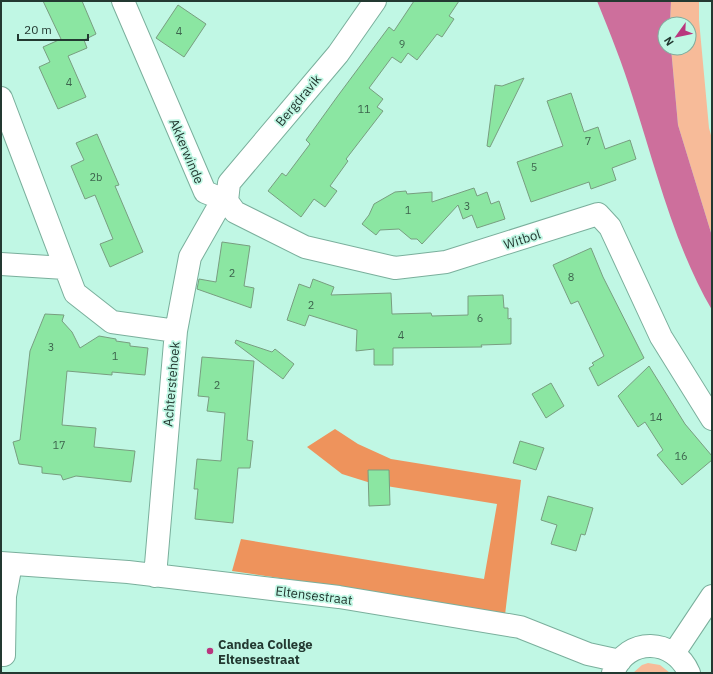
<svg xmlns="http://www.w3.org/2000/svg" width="713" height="674" font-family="'IBM Plex Sans',sans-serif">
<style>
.green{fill:#f7bb99}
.forest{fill:#ee935c}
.water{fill:#cd6f9c}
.building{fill:#8be6a2;stroke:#789e80}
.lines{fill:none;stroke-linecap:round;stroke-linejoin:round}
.minor-casing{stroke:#7aaf9c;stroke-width:24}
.minor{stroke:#fff;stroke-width:22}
.poi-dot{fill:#b9367e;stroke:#c0f7e4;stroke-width:1.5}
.labels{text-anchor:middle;stroke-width:3.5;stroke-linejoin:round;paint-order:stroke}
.number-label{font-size:11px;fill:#3d644d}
.street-label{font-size:13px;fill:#233931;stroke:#c0f7e4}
.poi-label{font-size:13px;font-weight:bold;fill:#233931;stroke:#c0f7e4;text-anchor:start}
</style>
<rect width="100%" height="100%" fill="#c0f7e4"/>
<path class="green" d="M671 1H699V20L709 128 712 139V236L678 125 671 48H689V24H670Z
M648 663 660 665 670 673H633L642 665Z"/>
<path class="forest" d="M335 429 358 444 391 459 521 480 505 615 415 598 232 571 241 539 484 579 497 504 374 484 342 474 307 447Z"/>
<path class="water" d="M597 1H671L670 24H665V48H671L678 125 712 236V310C674 245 656 169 633 98 623 65 610 33 597 1Z"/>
<path class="building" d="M43 1H82L96 34 84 40 87 48 68 56 86 97 58 109 39 67 50 62 43 47 61 39Z
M414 1H459L449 16 454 19 442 37 437 34 417 60 408 53 401 63 392 57 369 88 383 99 377 107 383 111 346 159 348 161 330 186 337 191 325 207 314 199 301 217 268 191 282 173 286 176 310 144 306 140 337 97 389 27 394 31Z
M178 5 206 24 184 57 156 38Z
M524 78 490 147 487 146 495 85 502 86Z
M571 93 584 132 598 127 605 149 630 140 636 159 612 168 616 180 591 189 589 182 531 202 517 162 563 146 547 101Z
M97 134 119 185 115 186 143 252 110 267 100 244 113 239 95 195 85 199 71 166 84 160 76 143Z
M474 188 477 196 487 192 491 204 499 201 505 219 477 228 472 215 463 219 458 205 422 244 417 239H411L399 229 380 230 376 235 362 224 369 215 374 204 395 192 406 191 407 194 432 192V202Z
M222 242 250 246 244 286 254 288 251 308 197 289 199 279 216 282Z
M591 248 603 277 644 358 598 386 589 368 594 365 592 363 604 356 578 301 571 304 553 265Z
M313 279 334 287 331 295 391 293 392 314 431 313 432 316 468 315V296L503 295 504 308H508V319L511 318V344L481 345 482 347 393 348V365H374V349L356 351 357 330 309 315 305 326 287 320 299 284 310 288Z
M45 314 64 315 62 321 72 332 80 348 99 336 116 339V341L130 343V346L148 348 145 375 112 372V375L67 371 62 425 96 428 94 447 135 451 131 482 76 476 63 480 61 475 42 473V467L19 464 13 442 20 440 30 351Z
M236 340 272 352 275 349 294 364 283 379 235 343Z
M202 357 254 361 247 440 253 441 250 468H238L233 523 195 519 198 489H194L197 459 221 461 225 413 207 411 209 397 198 396Z
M649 366 685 424 712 456V460L682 485 657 455 663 450 645 422 638 427 618 396Z
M551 383 564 406 546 418 532 394Z
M520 441 544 448 536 470 513 463Z
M368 470H389L390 505 369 506Z
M548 496 593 508 585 535 581 534 576 551 551 544 557 525 541 520Z"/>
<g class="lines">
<defs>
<path id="minor" d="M123 1 205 192 227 201 219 206 190 257 176 331
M375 1 338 54 229 183 227 201 235 212 305 247 395 268 446 262 598 214 610 227 661 337 712 419
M1 98 75 293 112 322 176 331 155 576
M1 264 65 268
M1 563 128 572 339 597 520 627 588 654 620 661
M674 653 712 596
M1 655H4L5 596 11 564
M613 673C627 636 674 638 689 673"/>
</defs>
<use href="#minor" class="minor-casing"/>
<use href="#minor" class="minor"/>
</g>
<circle class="poi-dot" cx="210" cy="651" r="4"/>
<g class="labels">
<g class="number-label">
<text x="179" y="35">4</text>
<text x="402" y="48">9</text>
<text x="69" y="86">4</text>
<text x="364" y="113">11</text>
<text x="588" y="145">7</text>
<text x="534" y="171">5</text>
<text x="96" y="181">2b</text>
<text x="467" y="210">3</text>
<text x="408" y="214">1</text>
<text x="232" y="277">2</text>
<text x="571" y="281">8</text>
<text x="311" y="309">2</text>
<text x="480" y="322">6</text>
<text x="401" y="339">4</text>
<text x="51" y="351">3</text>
<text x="115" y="360">1</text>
<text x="217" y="389">2</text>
<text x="656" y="421">14</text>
<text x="59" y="449">17</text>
<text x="681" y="460">16</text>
</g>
<g class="street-label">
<text transform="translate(298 100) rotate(-50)" y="5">Bergdravik</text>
<text transform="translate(187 151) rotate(67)" y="5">Akkerwinde</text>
<text transform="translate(522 239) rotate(-18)" y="5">Witbol</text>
<text transform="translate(171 384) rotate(-85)" y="5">Achterstehoek</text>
<text transform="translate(314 595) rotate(7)" y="5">Eltensestraat</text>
</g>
<g class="poi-label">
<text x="218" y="649">Candea College<tspan x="218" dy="15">Eltensestraat</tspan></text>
</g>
</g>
<rect width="713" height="674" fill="none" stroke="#233931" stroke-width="4"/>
<g transform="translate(677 36) rotate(237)"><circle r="19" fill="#c0f7e4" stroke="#81ab9c"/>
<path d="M0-3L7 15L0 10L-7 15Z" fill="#b9367e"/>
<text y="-6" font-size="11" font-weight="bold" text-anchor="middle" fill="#233931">N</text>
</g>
<path d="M18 34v6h70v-6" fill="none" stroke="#233931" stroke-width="2"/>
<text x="24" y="34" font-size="12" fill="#233931" stroke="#c0f7e4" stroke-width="3" paint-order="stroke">20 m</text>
</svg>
